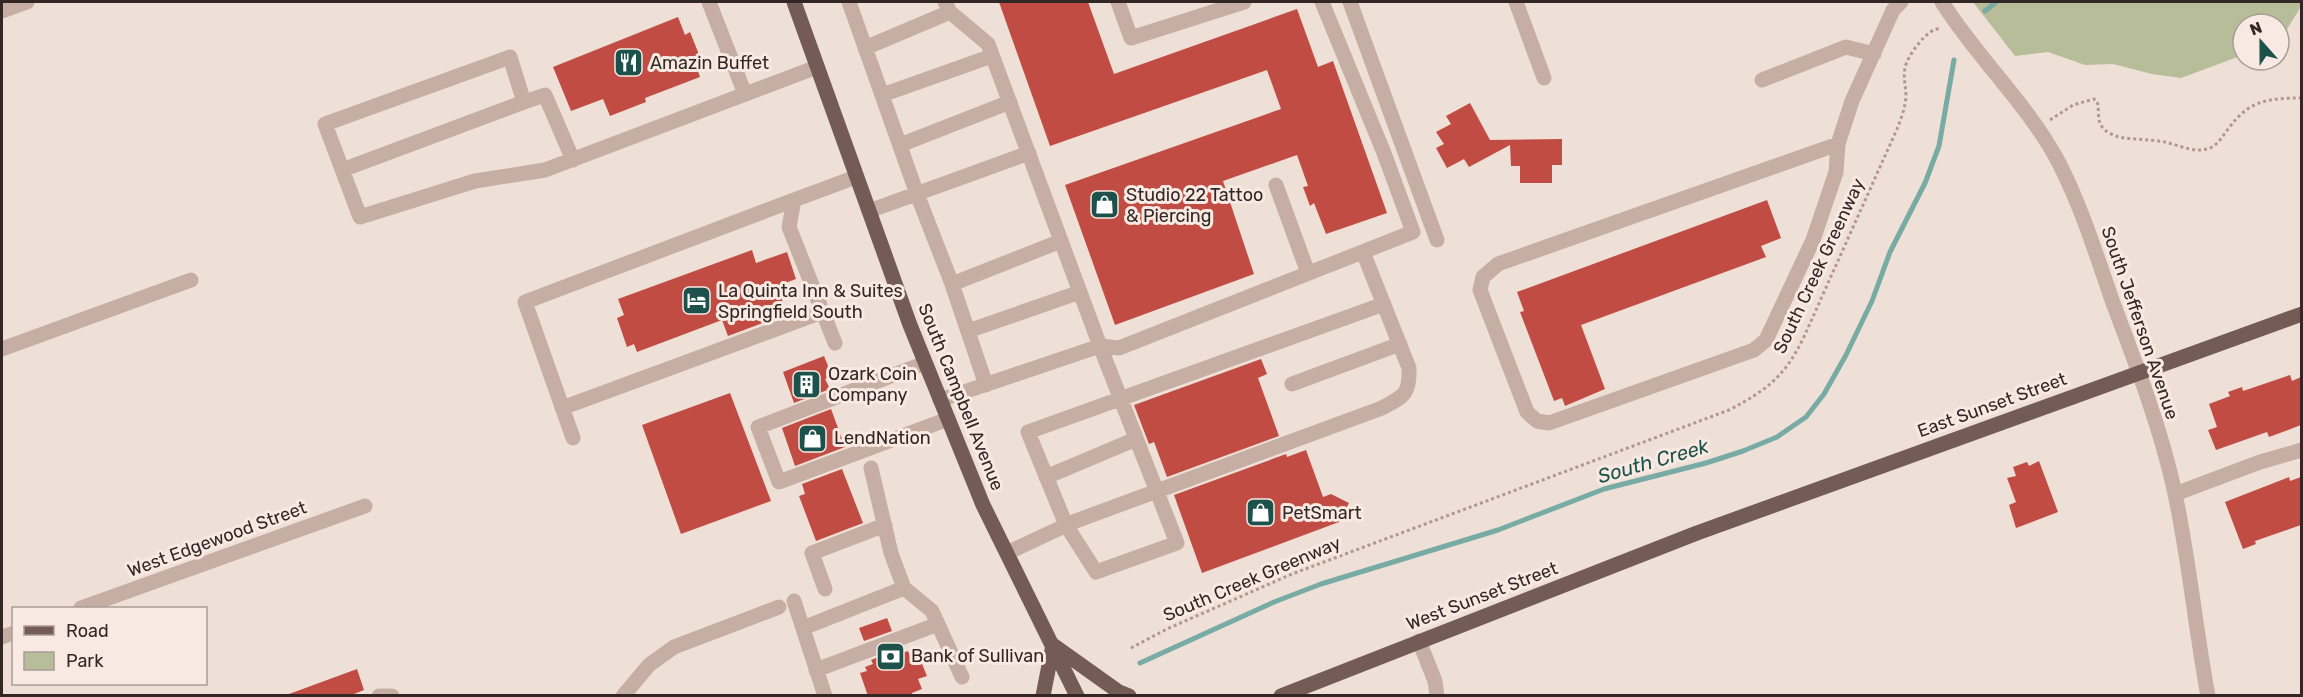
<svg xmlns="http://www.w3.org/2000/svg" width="2303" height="697" font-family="Rubik,sans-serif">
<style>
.green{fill:#b7bd98}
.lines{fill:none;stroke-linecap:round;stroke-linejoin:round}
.stream{stroke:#77aba4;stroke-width:5}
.building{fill:#c14c43}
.path{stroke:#b2978e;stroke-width:3;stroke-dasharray:3 3;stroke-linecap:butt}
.minor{stroke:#c6aea4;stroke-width:15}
.major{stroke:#745b56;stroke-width:15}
.labels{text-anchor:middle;stroke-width:6;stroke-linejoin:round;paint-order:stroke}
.poi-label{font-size:18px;fill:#322725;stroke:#f8eae2;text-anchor:start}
.street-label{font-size:18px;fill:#322725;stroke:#f8eae2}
.water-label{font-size:20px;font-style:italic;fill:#1d514c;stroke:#f8eae2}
</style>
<rect width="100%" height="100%" fill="#efe0d7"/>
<path class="green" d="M1973 2H2301L2302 5 2284 34 2279 37V24H2243V55L2181 78 2152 74 2113 64 2085 65 2048 52 2015 56Z"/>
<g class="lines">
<path class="stream" d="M1985 11 1996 2
M1140 663 1274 602 1321 584 1498 530 1604 489 1706 463 1743 451 1777 437 1806 417 1824 394 1846 355 1872 301 1890 252 1925 183 1939 146 1954 60"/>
</g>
<path class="building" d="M999 2H1088L1114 74 1297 9 1318 67 1333 61 1387 213 1326 234 1314 203 1310 206 1303 187 1308 186 1297 155 1223 181 1254 274 1115 325 1065 185 1281 109 1267 70 1050 146Z
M678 17 685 35 690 32 700 57 694 60 700 77 645 98 646 102 610 116 603 99 571 111 553 67Z
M1470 103 1490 140 1562 139V165H1552V183H1520V166H1511L1510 145 1469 167 1464 159 1447 168 1436 148 1444 144 1436 132 1451 124 1446 116Z
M1767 200 1781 238 1761 246 1766 257 1581 325 1605 389 1565 406 1562 398 1554 401 1520 312 1524 311 1517 292Z
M752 250 756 263 787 252 796 279 777 286 787 314 728 336 722 320 637 352 634 344 627 347 617 318 624 315 618 299Z
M824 356 832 376 825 379 830 389 794 403 783 372Z
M1261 359 1267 374 1258 378 1279 436 1167 477 1154 442 1149 444 1134 405Z
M2290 375 2292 381 2301 377V425L2269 437 2267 432 2216 450 2208 430 2217 427 2209 404 2230 396 2228 392 2242 387 2243 391Z
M730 393 771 501 681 534 642 425Z
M831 409 845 447 795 466 782 428Z
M1306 450 1323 497 1331 494 1349 503 1339 522 1202 573 1174 495 1286 454 1287 457Z
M2039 461 2058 512 2016 528 2009 505 2016 502 2007 478 2016 476 2013 467 2027 462 2029 466Z
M842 469 863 523 816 541 799 496 805 494 802 484Z
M2289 477 2290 481 2301 477V525L2255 541 2256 544 2243 549 2225 502Z
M887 618 892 631 864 641 859 628Z
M898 649 900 654 908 651 912 661 920 659 927 676 918 679 922 689 912 693V696H868L860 673 867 671 865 667 873 664 871 660Z
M357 669 364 690 349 696H289V694Z"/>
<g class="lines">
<path class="path" d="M2050 120 2073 105 2094 99 2097 101C2100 110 2096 121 2103 128 2106 132 2113 135 2119 137 2134 140 2150 139 2165 142 2179 145 2195 154 2210 148 2219 144 2223 135 2229 128 2249 100 2269 98 2302 98
M1131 648 1167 629 1292 574 1729 410C1767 390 1784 377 1803 339L1897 129C1901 119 1905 108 1906 97 1906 87 1903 78 1905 68 1907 56 1929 26 1940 29
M962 696H979
M995 696 1000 695"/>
<path class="minor" d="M709 2 745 94
M849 2 917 194 952 284
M1118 2 1131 38 1244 2
M1322 2 1384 153 1413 232 1119 348 1100 346 1177 543 1096 572 1066 525 1028 432 1384 304
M1350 2 1437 240
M1516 2 1544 78
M1942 2C1977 58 2028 104 2059 163 2082 208 2097 257 2113 303 2136 364 2160 426 2174 489 2189 557 2195 627 2208 696
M2 11 27 2
M865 48 950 12
M1762 80 1846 47 1874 54
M882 95 992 56
M524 102 545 95 573 160
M1838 144 1498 264 1483 277 1480 290 1527 412 1537 421 1549 423 1754 350 1766 340 1813 240 1836 172 1838 144 1852 101 1893 10 1901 2
M900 145 1010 102
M342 170 524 102 510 57 325 124 360 217 475 181 545 170 817 67
M1276 185 1308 273
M869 211 1029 153
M968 331 1080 292
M835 343 789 227 794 200 856 177
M2 349 191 280
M925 363 758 427 779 482 948 419
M1292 384 1400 344
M986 385 952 284 1061 241
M940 400 1100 346 988 44 950 12 945 2
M562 408 822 312
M573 438 525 302 794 200
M1046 477 1136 439
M2175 494 2260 462 2302 450
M1007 553 1073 522 1382 408C1404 396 1410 394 1409 368L1363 252
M904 588 932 611 962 677
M825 589 812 553 885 525
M794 601 825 696
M81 608 365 506
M803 628 904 588 891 553 871 468
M2 637 14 633
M1419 641 1435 681 1437 696
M816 670 938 624
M379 696H392
M623 696 649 665 674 647 779 607"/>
<path class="major" d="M794 2 910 325 983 505 1077 696
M1043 696 1053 645 1119 692 1129 696
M1281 696 1697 533 2302 314"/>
</g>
<defs>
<symbol id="restaurant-square" viewBox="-11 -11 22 22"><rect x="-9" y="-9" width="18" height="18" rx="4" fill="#1d514c" stroke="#f8eae2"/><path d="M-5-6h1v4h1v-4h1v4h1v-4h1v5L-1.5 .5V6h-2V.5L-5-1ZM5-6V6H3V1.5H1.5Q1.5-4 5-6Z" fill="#fff"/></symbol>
<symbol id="shop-square" viewBox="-11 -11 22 22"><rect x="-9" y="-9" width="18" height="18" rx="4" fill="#1d514c" stroke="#f8eae2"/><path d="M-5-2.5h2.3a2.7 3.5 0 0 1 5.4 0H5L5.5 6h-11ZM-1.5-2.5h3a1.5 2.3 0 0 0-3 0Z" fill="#fff"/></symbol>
<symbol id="hotel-square" viewBox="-11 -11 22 22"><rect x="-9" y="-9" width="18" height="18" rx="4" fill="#1d514c" stroke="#f8eae2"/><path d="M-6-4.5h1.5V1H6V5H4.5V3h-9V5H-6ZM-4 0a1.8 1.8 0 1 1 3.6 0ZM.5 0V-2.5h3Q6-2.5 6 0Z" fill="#fff"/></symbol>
<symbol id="building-square" viewBox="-11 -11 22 22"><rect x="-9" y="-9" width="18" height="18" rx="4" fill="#1d514c" stroke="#f8eae2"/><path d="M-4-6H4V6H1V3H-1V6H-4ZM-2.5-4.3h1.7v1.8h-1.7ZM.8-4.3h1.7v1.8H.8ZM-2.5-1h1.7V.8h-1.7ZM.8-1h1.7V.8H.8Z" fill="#fff"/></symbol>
<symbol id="bank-square" viewBox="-11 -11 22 22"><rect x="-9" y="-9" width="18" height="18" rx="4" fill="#1d514c" stroke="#f8eae2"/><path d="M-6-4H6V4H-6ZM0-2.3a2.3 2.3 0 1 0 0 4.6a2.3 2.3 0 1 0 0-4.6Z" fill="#fff"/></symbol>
</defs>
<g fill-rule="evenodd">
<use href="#restaurant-square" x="612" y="46" width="33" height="33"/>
<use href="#shop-square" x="1088" y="188" width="33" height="33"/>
<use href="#hotel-square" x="680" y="284" width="33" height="33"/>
<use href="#building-square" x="790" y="368" width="33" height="33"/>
<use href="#shop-square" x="796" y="422" width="33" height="33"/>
<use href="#shop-square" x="1244" y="496" width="33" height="33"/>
<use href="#bank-square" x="874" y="640" width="33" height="33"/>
</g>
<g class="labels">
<g class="poi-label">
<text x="650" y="69">Amazin Buffet</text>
<text x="1126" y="201">Studio 22 Tattoo<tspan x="1126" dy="21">&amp; Piercing</tspan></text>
<text x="718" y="297">La Quinta Inn &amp; Suites<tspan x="718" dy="21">Springfield South</tspan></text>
<text x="828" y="380">Ozark Coin<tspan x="828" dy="21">Company</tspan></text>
<text x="834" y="444">LendNation</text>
<text x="1282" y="519">PetSmart</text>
<text x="911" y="662">Bank of Sullivan</text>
</g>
<g class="street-label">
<text transform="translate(1819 266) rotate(-65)" y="6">South Creek Greenway</text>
<text transform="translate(2140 323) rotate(71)" y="6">South Jefferson Avenue</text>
<text transform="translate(961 397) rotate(68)" y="6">South Campbell Avenue</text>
<text transform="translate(1992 405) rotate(-20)" y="6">East Sunset Street</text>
<text transform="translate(217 539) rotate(-20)" y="6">West Edgewood Street</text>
<text transform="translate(1252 579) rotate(-23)" y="6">South Creek Greenway</text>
<text transform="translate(1482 596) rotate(-21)" y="6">West Sunset Street</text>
</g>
<g class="water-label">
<text transform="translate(1653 461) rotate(-16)" y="7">South Creek</text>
</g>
</g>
<rect width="2303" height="697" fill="none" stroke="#322725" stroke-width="6"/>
<rect x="12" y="607" width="195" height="78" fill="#f8eae2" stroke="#a99c96" stroke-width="1.5"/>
<rect x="24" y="626" width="30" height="9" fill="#745b56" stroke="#a99c96" stroke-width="1.5"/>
<text x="66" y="637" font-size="18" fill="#322725">Road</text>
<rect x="24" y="652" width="30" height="18" fill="#b7bd98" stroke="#a99c96" stroke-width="1.5"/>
<text x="66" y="667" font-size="18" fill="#322725">Park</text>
<g transform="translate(2261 42) rotate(339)"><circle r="28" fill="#f8eae2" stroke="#a99c96" stroke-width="1.5"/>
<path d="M0-4.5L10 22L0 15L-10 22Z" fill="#1d514c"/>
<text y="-9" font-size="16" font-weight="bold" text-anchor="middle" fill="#322725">N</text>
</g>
</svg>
